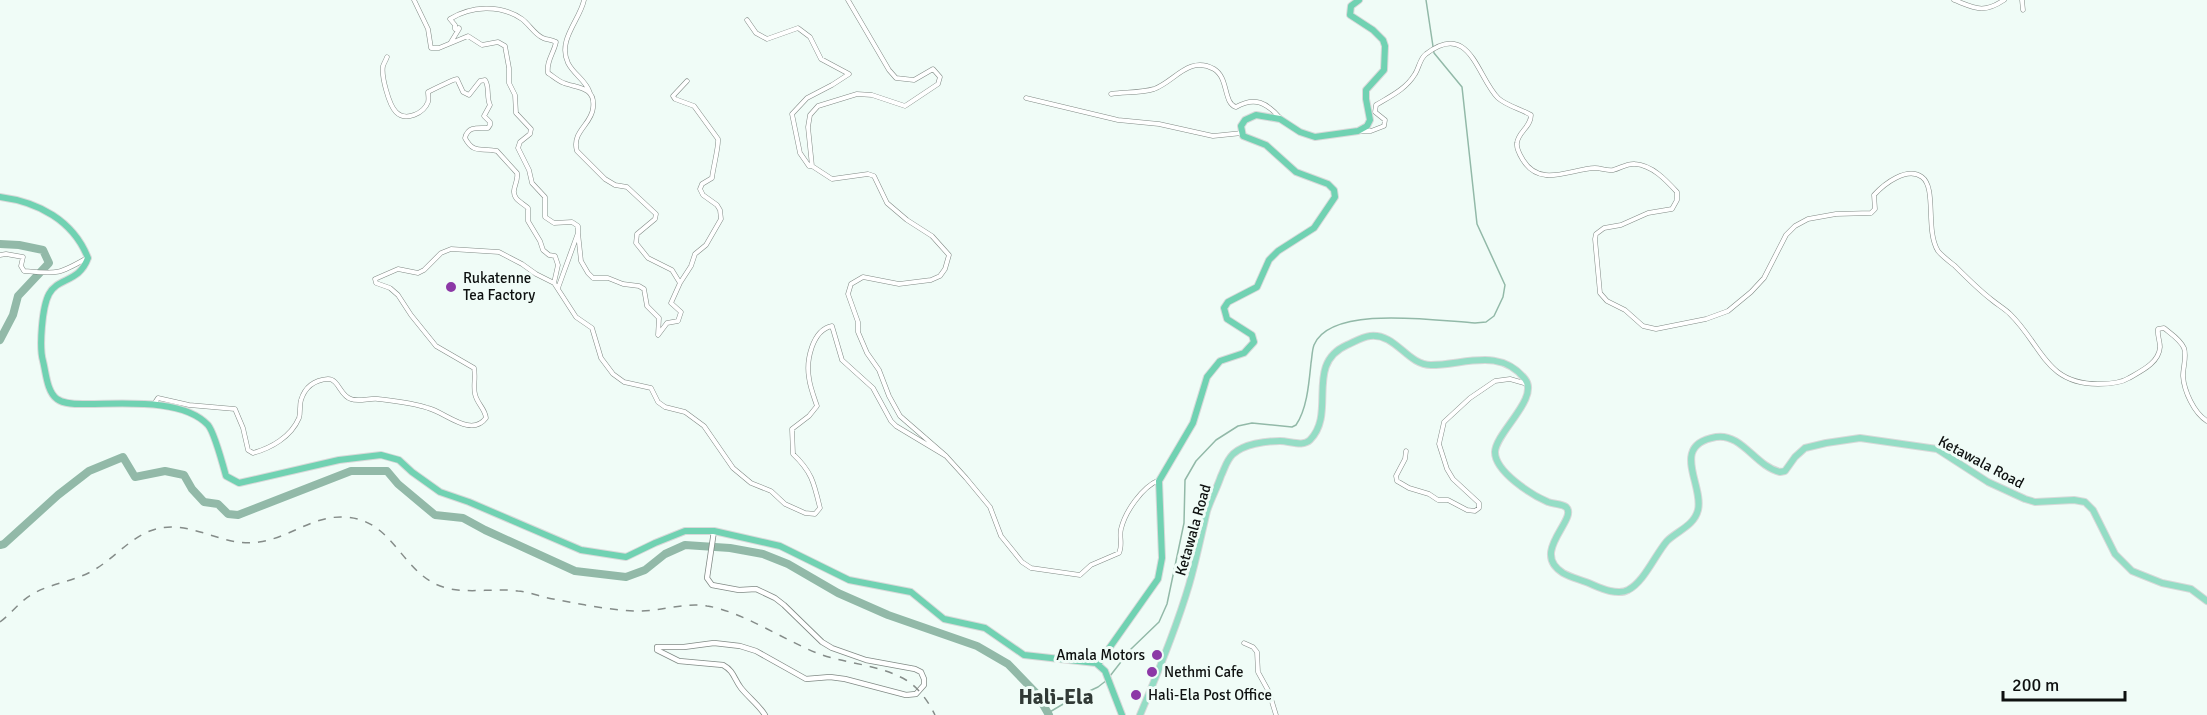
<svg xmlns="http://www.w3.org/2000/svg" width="2207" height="715" font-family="Signika,sans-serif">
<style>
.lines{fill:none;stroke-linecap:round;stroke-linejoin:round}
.stream{stroke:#92b9a8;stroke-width:1.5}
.river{stroke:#92b9a8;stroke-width:8}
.minor-casing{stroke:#808a85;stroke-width:5}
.tertiary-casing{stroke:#808a85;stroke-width:6}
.primary-casing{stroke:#d8d9d9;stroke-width:8}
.trunk-casing{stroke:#d8d9d9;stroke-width:8}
.minor{stroke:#fff;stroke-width:4}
.tertiary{stroke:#fff;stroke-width:4.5}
.primary{stroke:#94ddc5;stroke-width:6}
.trunk{stroke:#70d2b2;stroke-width:6}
.rail{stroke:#858c89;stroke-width:1.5;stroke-dasharray:8 8;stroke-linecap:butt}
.poi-dot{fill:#8c38a6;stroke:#f0fcf7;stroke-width:2}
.labels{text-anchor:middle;stroke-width:6;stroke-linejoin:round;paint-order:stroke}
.poi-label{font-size:15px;fill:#0e1110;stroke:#f0fcf7;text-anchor:start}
.street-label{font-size:15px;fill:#0e1110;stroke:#f0fcf7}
.district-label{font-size:21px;font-weight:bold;fill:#313a36;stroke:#f0fcf7}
</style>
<rect width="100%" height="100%" fill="#f0fcf7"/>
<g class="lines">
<path class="stream" d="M1110 676 1131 649 1159 622 1167 604 1184 523 1185 480 1196 461 1216 440 1238 426 1252 423 1292 427 1296 425C1307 409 1309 383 1311 363 1312 358 1312 350 1314 345 1331 304 1438 321 1475 323L1486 322 1494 316 1503 297 1505 285 1477 224 1462 87 1434 53 1426 0
M1048 713 1070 700 1098 687 1107 680"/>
<path class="river" d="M0 244 19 245 43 250 49 263 18 296 13 315 0 340
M0 545 4 544 58 495 89 471 123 457 135 477 165 471 184 475 192 489 204 502 218 504 228 514 238 515 351 471H387L398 484 435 515 463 518 485 530 575 571 626 577 645 570 665 554 685 545 730 548 763 554 788 564 838 593 888 615 977 646 1008 664 1037 694 1049 715"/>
<defs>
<path id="minor" d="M414 0 428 29 431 48H439L468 36 482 45 498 42 505 46 509 68V83L515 95 516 113 531 129 530 134 520 142 518 148 529 170 532 183 545 197V217L554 223 572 222 578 226V233L558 288
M584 0C580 20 557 40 568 63 574 75 586 80 590 93
M848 0 889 70 896 78 914 80 933 69 940 77 938 84 905 106 872 95 857 94 818 106 810 115 808 127 812 166 832 179 868 174 874 176 887 203 907 220 932 236 949 255 945 269 940 276 931 280 899 284 863 277 851 284 848 294 858 322V332L867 353 879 370 889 396 900 416 946 456 966 478 990 507 1001 536 1022 562 1031 568 1080 575 1091 565 1119 553C1123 545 1119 537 1121 529 1125 512 1142 487 1159 480
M1954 0C1975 8 1983 14 2004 0
M2022 0 2023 10
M747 20 756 33 767 39 798 28 810 37 821 59 849 74 832 85 807 98 792 114 800 153 809 166H812
M451 42 459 29V28L455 29V25L450 19C471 6 500 4 522 19 529 24 535 35 543 38 547 40 551 39 556 42 554 53 546 61 548 73 553 76 558 81 564 83 576 88 596 86 593 108 592 124 571 132 577 151L605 179 615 185 627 187 656 214 655 219 637 234 636 243 648 258 672 270 680 283 671 303 681 312 678 321 667 323 658 335 659 318 647 306 644 289 639 286 623 284 608 278H593L588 273 581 261 578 233
M387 57C386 60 384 63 383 66 381 76 389 105 396 112 406 122 424 113 428 102 429 99 428 95 428 92 432 90 454 79 457 79L463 92 469 95 480 81 485 80C490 87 486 97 490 105L484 116 490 122V125L488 128C478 128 468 126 465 138 474 155 482 147 497 151L517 173C519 182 510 190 516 198 519 202 525 205 528 208V221L540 241 543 250 549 255 555 256 558 265 554 283
M1111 94C1125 92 1141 93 1154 89 1174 82 1189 55 1214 69 1229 78 1223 103 1236 107 1255 96 1267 103 1280 118
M1026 98 1118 120 1159 124 1213 136 1242 133
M1359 131H1371L1384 126 1385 120 1375 112 1376 105C1391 96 1406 89 1415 74 1419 68 1420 58 1426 54 1470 20 1477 77 1498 98 1507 106 1521 109 1531 115 1531 127 1518 132 1517 143 1516 149 1520 155 1523 160 1540 188 1570 169 1595 168 1601 168 1607 171 1613 170 1621 168 1627 163 1635 164 1652 165 1666 180 1677 192V200L1672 209 1648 213 1621 225 1604 228 1596 234 1595 239 1600 293 1607 301 1625 310 1643 326 1656 329 1706 319 1728 311 1751 292 1764 278 1786 235 1795 226 1808 219 1836 214 1871 213 1875 209 1874 195C1884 184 1907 166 1922 177 1937 188 1925 230 1938 251 1942 256 1950 262 1955 266 1967 278 1979 290 1992 300 1998 305 2005 309 2010 314 2042 345 2045 384 2098 384 2108 384 2121 383 2129 378 2141 371 2159 363 2160 347 2160 341 2157 335 2158 329L2164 328C2171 334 2180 339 2184 348 2187 356 2183 367 2183 376 2184 391 2194 413 2207 421
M0 255 6 254 23 257 21 266 24 271C56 274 58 275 87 258
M680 283 691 266 695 254 706 245 721 219 720 210 717 205 703 195 700 189 702 184 712 178C713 168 719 146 718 139L694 106 675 99 673 96 687 81
M154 404 158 398 189 405 235 409 243 428 248 450 253 453C271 448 291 437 299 418 301 412 299 406 301 400 305 387 314 380 328 379 339 379 340 396 351 399 358 402 370 398 378 399 394 401 413 403 428 408 445 412 471 438 486 418 485 408 477 404 475 394 473 386 476 377 474 368L436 346 411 315 398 295 390 288 376 283 375 279 398 269 418 273 424 270 441 253 451 249 499 252 522 264 536 274 554 283 576 317 592 328 601 358 613 374 624 382 651 388 658 402 665 407 685 412 704 426 733 468 751 483 771 491 785 504 805 513 815 514 820 508C814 483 812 472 793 454L792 429 809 416 817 406C814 397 810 387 809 378 806 361 812 330 832 326L842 360 873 388 891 421 896 426 946 456
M1406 451 1405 459 1396 476 1397 481 1409 488 1429 494 1438 500H1448L1467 510 1475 511 1479 508V503L1453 479 1447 469 1439 444 1444 422 1470 398 1495 381 1510 379 1527 384
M1244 643 1253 647 1257 652 1258 672 1269 692 1276 715"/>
<path id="tertiary" d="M714 531 707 578 712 585 739 590 756 589 775 598 784 605 822 642 832 648 866 660 915 669 921 672 924 679V685L916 694 906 695 845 679 830 677 806 679 756 651 740 646 714 643 684 647H657V650L679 661 723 665C734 671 734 679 741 688 749 698 758 704 765 715"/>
<path id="primary" d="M1140 715C1157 675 1177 626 1189 585 1196 561 1201 536 1207 511 1211 499 1217 488 1221 476 1225 468 1226 461 1233 454 1244 444 1265 441 1280 441 1290 441 1303 447 1310 440 1337 413 1304 364 1347 345 1354 342 1362 337 1370 336 1396 333 1407 365 1431 365 1464 365 1500 347 1525 379 1540 398 1496 432 1495 452 1495 472 1532 495 1548 502 1554 504 1562 504 1566 507 1579 519 1529 552 1563 573 1570 577 1578 579 1586 582 1594 585 1601 589 1610 591 1615 592 1623 593 1628 590 1644 582 1655 555 1667 541 1677 531 1694 526 1698 510 1704 485 1669 445 1716 437 1742 433 1755 466 1780 472L1785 471 1795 457 1805 448 1826 443 1860 438 1937 449 1988 482 2025 499 2035 502 2074 500 2085 502 2093 510 2115 554 2132 571 2162 583 2191 589 2207 601"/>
<path id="trunk" d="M0 197C38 202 73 220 88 258 79 283 58 277 49 294 42 307 39 347 43 361 46 373 47 392 57 399 65 405 79 404 88 404 122 404 183 398 208 425 214 432 223 465 226 476L239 483 339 460 381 455 399 460 412 472 440 492 469 502 581 550 626 557 655 543 685 531H714L780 546 849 580 911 592 944 619 985 628 1024 655 1096 663 1105 671 1122 715
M1098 664 1158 579 1162 558 1159 481 1193 423 1207 377 1220 361 1244 353 1254 342 1252 335 1227 319 1224 308 1228 302 1257 287 1269 260 1278 251 1314 228 1335 197 1334 190 1328 184 1296 172 1266 145 1243 136 1241 126 1245 120 1256 115 1280 119 1300 132 1315 137 1358 131 1367 126 1370 120 1366 99V90L1384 70 1385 46 1383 40 1373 30 1350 15 1351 6 1359 0"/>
</defs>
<use href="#minor" class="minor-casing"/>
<use href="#tertiary" class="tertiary-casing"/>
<use href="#primary" class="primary-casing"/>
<use href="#trunk" class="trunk-casing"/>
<use href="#minor" class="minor"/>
<use href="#tertiary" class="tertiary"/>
<use href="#primary" class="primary"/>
<use href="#trunk" class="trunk"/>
<path class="rail" d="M0 622C11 614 19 602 31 595 50 583 74 582 94 570 121 554 138 526 173 527 203 528 229 547 259 542 289 538 312 516 343 517 397 518 401 580 451 589 473 593 496 588 518 591 530 592 541 597 553 599 580 604 608 610 635 611 659 612 684 602 707 606 741 611 784 640 817 653 845 664 879 664 906 680 919 688 928 701 935 715"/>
</g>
<g class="poi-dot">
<circle cx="451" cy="287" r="6"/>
<circle cx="1157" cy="655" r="6"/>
<circle cx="1152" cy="672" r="6"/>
<circle cx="1136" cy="695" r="6"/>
</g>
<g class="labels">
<g class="poi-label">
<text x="463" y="283">Rukatenne<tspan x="463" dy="17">Tea Factory</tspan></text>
<text x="1145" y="660" text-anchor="end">Amala Motors</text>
<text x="1164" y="677">Nethmi Cafe</text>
<text x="1148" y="700">Hali-Ela Post Office</text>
</g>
<g class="street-label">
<text transform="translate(1981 462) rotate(28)" y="5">Ketawala Road</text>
<text transform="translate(1193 530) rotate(-74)" y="5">Ketawala Road</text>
</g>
<g class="district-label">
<text x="1056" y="704">Hali-Ela</text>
</g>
</g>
<path d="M2003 691v9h122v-9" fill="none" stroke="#0e1110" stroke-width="3"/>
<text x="2012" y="691" font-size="18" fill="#0e1110" stroke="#f0fcf7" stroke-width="4.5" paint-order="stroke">200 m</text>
</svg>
